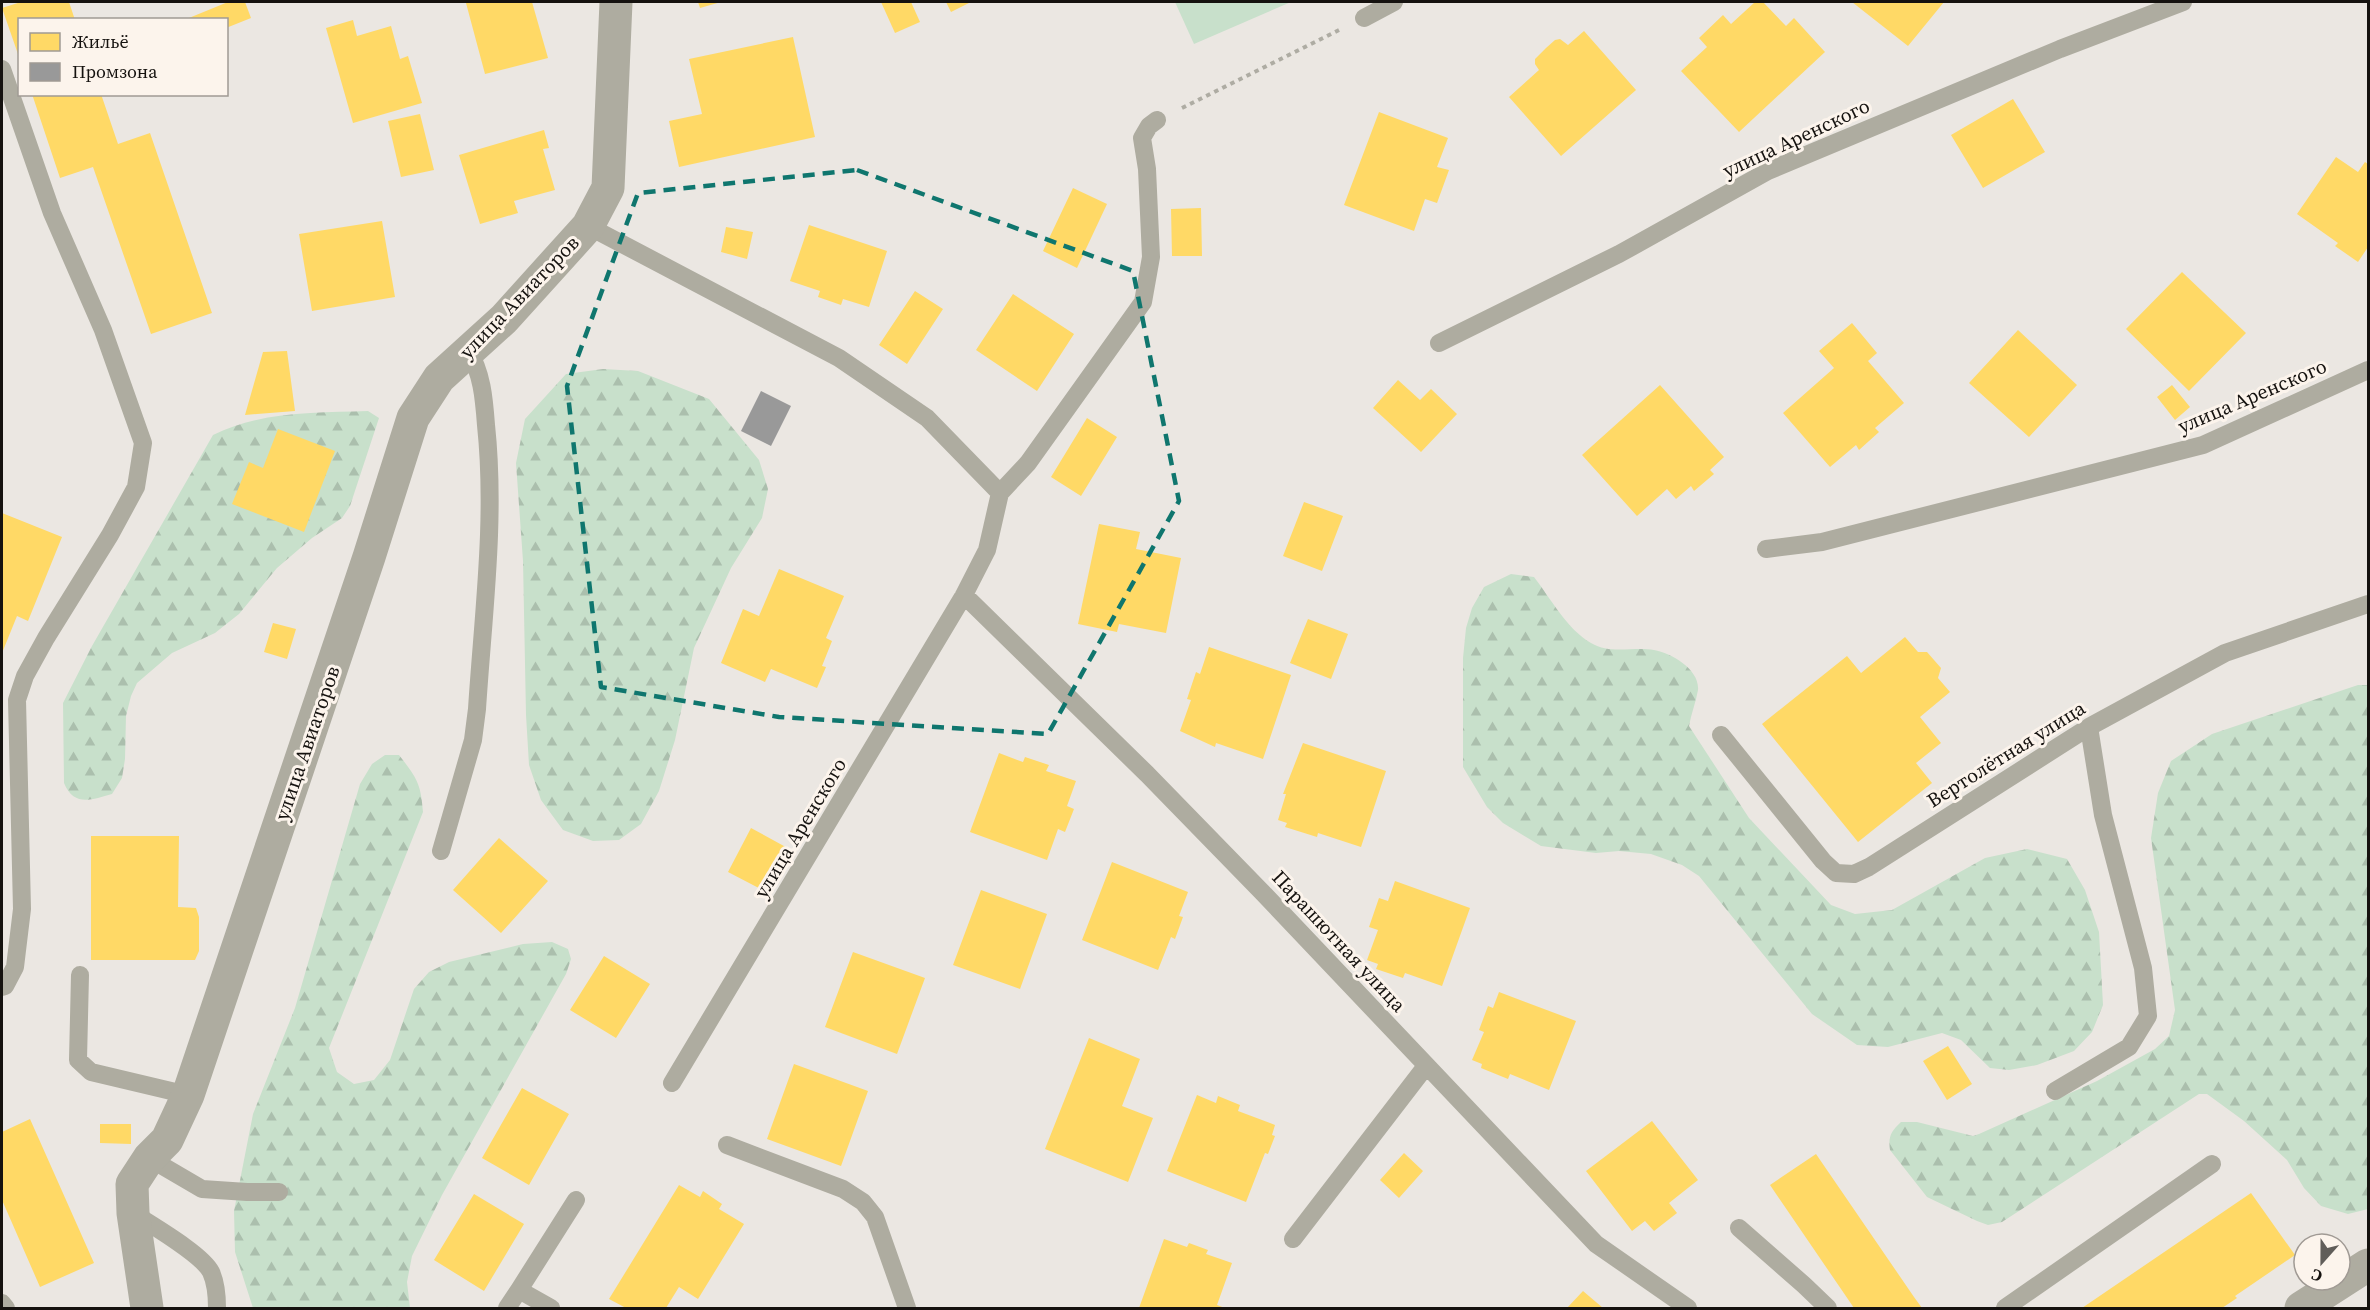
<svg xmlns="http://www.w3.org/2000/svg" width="2370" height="1310" font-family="'Source Serif 4',serif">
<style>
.green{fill:#c8e0cb}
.forest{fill:url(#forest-firs)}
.homes{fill:#ffd966}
.industry{fill:#999}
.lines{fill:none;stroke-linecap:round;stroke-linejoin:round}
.path{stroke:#aeaca3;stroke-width:4;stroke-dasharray:4.5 4.5;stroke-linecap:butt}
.service{stroke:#aeaca0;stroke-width:18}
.minor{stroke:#aeaca0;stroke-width:33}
.marked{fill:none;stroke:#0f766e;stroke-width:4.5;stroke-dasharray:12 8;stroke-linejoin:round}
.labels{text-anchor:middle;stroke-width:6;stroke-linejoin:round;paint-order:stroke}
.street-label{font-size:20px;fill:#15120f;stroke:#fcf4ec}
</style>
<defs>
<pattern id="forest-firs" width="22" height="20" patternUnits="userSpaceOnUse" patternTransform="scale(1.5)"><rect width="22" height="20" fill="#c8e0cb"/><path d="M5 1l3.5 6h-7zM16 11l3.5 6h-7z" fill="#abbfad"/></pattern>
</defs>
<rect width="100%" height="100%" fill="#ebe7e2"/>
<path class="green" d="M1175 2H1291L1194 44Z"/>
<path class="forest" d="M603 369 638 371 709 399 759 460 768 489 762 518 731 568 694 648 675 740 659 791 641 824 619 840 593 841 563 830 541 800 529 765 526 715 523 561 516 463 525 419 566 374Z
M368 411 379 418 350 506 342 518 312 538 277 568 239 614 215 633 172 653 137 683 131 696 126 716 125 759 122 778 112 794C91 800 74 807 64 783L63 703 92 646 213 435C261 411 315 413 368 411Z
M1511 574 1534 577C1551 599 1567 629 1591 643 1611 655 1634 646 1654 650 1672 653 1700 670 1698 690 1696 702 1691 714 1689 726L1749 818 1831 905 1855 914 1892 910 1985 858 2027 849 2067 859 2085 890 2099 932 2103 1005 2092 1032 2074 1051 2037 1065 2009 1070 1990 1068 1961 1040 1942 1033 1888 1047 1857 1045 1812 1014 1699 876 1682 865 1651 854 1619 851 1596 853 1541 846 1503 823 1487 807 1463 767V658L1466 628 1472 608 1484 587Z
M2358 685H2368V1209L2348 1214 2321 1206 2304 1188 2287 1160 2244 1121 2207 1094H2199L2002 1222 1988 1225 1977 1221 1927 1197 1890 1150C1888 1137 1891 1131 1901 1122H1917L1973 1136 1979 1134 2097 1081 2155 1049 2169 1036 2175 1010 2151 838 2158 793 2171 761 2212 734Z
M385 755H399C417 778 421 784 423 812L329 1048 337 1072 354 1084 374 1080 390 1060 414 989 429 972 449 962 523 944 552 942 568 949 571 959 566 974 442 1195 412 1256 407 1282 410 1308H253L235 1252 234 1211 253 1114 295 1008 360 784 372 764Z"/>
<path class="homes" d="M21 2H69L75 20H20L19 57 2 8Z
M228 2H245L251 18 226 28V20H184Z
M471 2H532L548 58 485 74 466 3Z
M698 2H721L700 8Z
M881 2H911L920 22 895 33Z
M946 2H971L951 12Z
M1755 2H1763L1786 26 1794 18 1825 52 1739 132 1681 71 1707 47 1699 38 1723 15 1731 24Z
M1852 2H1944L1908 46Z
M353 20 357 36 391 26 400 59 408 56 422 103 353 123 326 28Z
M1584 31 1636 90 1561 156 1509 97 1539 70 1535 64V59L1546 48 1555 40 1560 39 1568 45Z
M793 37 815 137 679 167 669 121 702 114 689 59Z
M32 94H101L118 144 150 133 212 313 151 334 93 167 60 178Z
M2013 99 2045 152 1983 188 1951 135Z
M1379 112 1448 138 1437 167 1449 170 1437 203 1425 199 1414 231 1344 205Z
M420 114 434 170 401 177 388 121Z
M544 130 549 148 543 149 555 190 514 201 518 213 480 224 459 155Z
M2336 157 2358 172 2365 162 2368 164V247L2358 262 2335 246 2338 243 2297 214Z
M1073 188 1107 204 1077 268 1043 251Z
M1201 208 1202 256H1172L1171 209Z
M382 221 395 297 312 311 299 234Z
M809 225 887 251 869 307 843 299 841 305 818 297 820 291 790 281Z
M726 227 753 232 747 259 721 252Z
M2182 272 2246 333 2189 391 2126 329Z
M915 291 943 309 907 364 879 345Z
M1013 294 1074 334 1037 391 976 350Z
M1852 323 1877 353 1868 361 1904 403 1875 428 1879 432 1859 450 1856 445 1830 467 1783 413 1834 368 1819 351Z
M2018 330 2077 385 2029 437 1969 383Z
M287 351 295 411 245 415 263 352Z
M1398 380 1420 400 1431 389 1457 414 1421 452 1373 408Z
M1660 385 1724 457 1710 470 1714 474 1694 491 1691 486 1676 499 1667 489 1637 516 1582 455Z
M2172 385 2190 407 2175 420 2157 397Z
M1087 418 1117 437 1081 496 1051 477Z
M278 429 335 451 304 532 232 504 249 462 263 468Z
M1304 502 1343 516 1322 571 1283 556Z
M2 513 62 537 28 621 17 616 2 653Z
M1099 524 1140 532 1136 549 1181 558 1166 633 1119 624 1117 632 1078 624Z
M779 569 844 596 826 638 832 641 822 666 826 667 817 688 771 669 765 682 721 663 743 609 759 616Z
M1308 619 1348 634 1331 679 1290 663Z
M273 623 296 629 287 659 264 652Z
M1905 637 1918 652H1927L1941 668 1938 678 1950 692 1920 717 1941 743 1916 763 1932 783 1858 842 1762 724 1847 656 1861 673Z
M1209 647 1291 675 1263 759 1216 743 1215 747 1180 731 1191 700 1187 699 1196 672 1200 674Z
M1303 743 1386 771 1361 847 1318 833 1317 837 1285 827 1287 823 1278 820 1286 794H1283Z
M999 753 1023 762 1025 757 1049 765 1046 771 1076 781 1067 806 1074 809 1065 832 1058 829 1047 860 970 832Z
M751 828 793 851 770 894 728 872Z
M91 836H179L178 907 196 908 199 917V951L195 960H91Z
M499 838 548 881 501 933 453 890Z
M1112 862 1188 892 1179 916 1183 917 1175 939 1171 937 1158 970 1082 940Z
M1395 881 1470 908 1442 986 1405 973 1403 978 1376 969 1378 964 1367 960 1378 930 1369 927 1379 898 1388 901Z
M981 890 1047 914 1020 989 953 965Z
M853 952 925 978 897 1054 825 1027Z
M604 956 650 984 616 1038 570 1010Z
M1499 992 1576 1021 1549 1090 1510 1074 1508 1079 1481 1068 1482 1064 1472 1060 1484 1032 1479 1030 1488 1006 1493 1008Z
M1089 1038 1140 1059 1122 1106 1153 1118 1128 1182 1045 1149Z
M1948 1046 1972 1084 1947 1100 1923 1061Z
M794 1064 868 1091 841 1166 767 1139Z
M522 1088 569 1114 529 1185 482 1158Z
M1197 1095 1216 1103 1218 1096 1240 1105 1238 1111 1275 1125 1272 1135 1275 1136 1268 1154 1265 1153 1246 1202 1167 1171Z
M30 1119 94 1263 40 1287 2 1200V1132Z
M1652 1121 1698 1180 1669 1203 1677 1213 1654 1231 1645 1221 1632 1231 1586 1171Z
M100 1124H131V1144L100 1143Z
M1404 1153 1423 1171 1399 1198 1380 1180Z
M1816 1154 1914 1297 1922 1308H1854L1770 1185Z
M679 1185 700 1197 703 1191 722 1204 719 1209 744 1224 698 1299 679 1287 666 1308H626L609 1299Z
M2251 1193 2295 1255 2235 1296 2237 1298 2222 1308H2082Z
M474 1194 524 1224 484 1291 434 1260Z
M1164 1239 1187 1247 1189 1243 1208 1250 1206 1254 1232 1263 1217 1305 1225 1308H1139Z
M1583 1291 1603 1308H1567Z"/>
<path class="industry" d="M761 391 791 406 771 446 741 431Z"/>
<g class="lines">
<path class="path" d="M1182 108 1339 30"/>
<path class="service" d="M1364 18 1394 2
M2 69 52 213 103 330 143 443 136 487 110 535 46 638 25 676 17 700 22 909 15 967 5 986 2 987
M588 226 839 358 927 418 1000 493
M1439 343 1619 254 1768 171 2060 49 2183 2
M1766 549 1822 542 2203 445 2368 370
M964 595 1147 774 1262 892 1596 1244 1688 1308
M1721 735 1823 861 1836 873 1854 874 1869 867 2089 727 2225 653 2368 604
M441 851 473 740 477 709C483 615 496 519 486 425 484 398 482 373 468 350
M80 975 78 1060 91 1072 188 1095
M672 1083 964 595 987 550 1000 493 1028 463 1143 302 1151 257 1147 169 1142 138 1149 126 1157 120
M2055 1091 2129 1047 2148 1016 2143 968 2103 815 2089 727
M727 1145 843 1189 863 1202 875 1217 907 1308
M149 1158 202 1189 247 1192H279
M133 1213C151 1225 202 1254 211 1272 216 1283 217 1296 217 1308
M1739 1228 1804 1285 1828 1308
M1293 1239 1426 1066
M519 1290 576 1200
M2 1303 6 1308
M507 1308 519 1290 551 1308
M2005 1308 2212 1164"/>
<path class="minor" d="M147 1308 133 1213 132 1184 149 1158 167 1140 188 1095 369 557 413 418 439 378 504 319 588 226 608 188 616 2
M2301 1308 2368 1265"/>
</g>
<path class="marked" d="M857 170 1133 271 1179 501 1048 734 779 717 601 687 567 386 638 193Z"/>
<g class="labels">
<g class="street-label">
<text transform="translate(1796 138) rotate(-25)" y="7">улица Аренского</text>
<text transform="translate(519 297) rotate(-46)" y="7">улица Авиаторов</text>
<text transform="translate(2252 396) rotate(-23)" y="7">улица Аренского</text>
<text transform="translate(307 743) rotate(-71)" y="7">улица Авиаторов</text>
<text transform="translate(2006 754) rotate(-32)" y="7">Вертолётная улица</text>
<text transform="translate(800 828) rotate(-59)" y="7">улица Аренского</text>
<text transform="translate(1339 941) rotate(47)" y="7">Парашютная улица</text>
</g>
</g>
<rect width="2370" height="1310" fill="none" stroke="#15120f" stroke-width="6"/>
<rect x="18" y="18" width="210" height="78" fill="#fcf4ec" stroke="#a09a94" stroke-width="1.5"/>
<rect x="30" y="33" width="30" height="18" fill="#ffd966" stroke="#a09a94" stroke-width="1.5"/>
<text x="72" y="48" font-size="18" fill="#15120f">Жильё</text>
<rect x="30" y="63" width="30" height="18" fill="#999999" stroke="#a09a94" stroke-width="1.5"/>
<text x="72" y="78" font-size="18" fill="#15120f">Промзона</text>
<g transform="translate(2322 1262) rotate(201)"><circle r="28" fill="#fcf4ec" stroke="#a09a94" stroke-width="1.5"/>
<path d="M0-4.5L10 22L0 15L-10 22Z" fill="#605d59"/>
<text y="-9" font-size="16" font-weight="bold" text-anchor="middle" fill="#15120f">С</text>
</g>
</svg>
